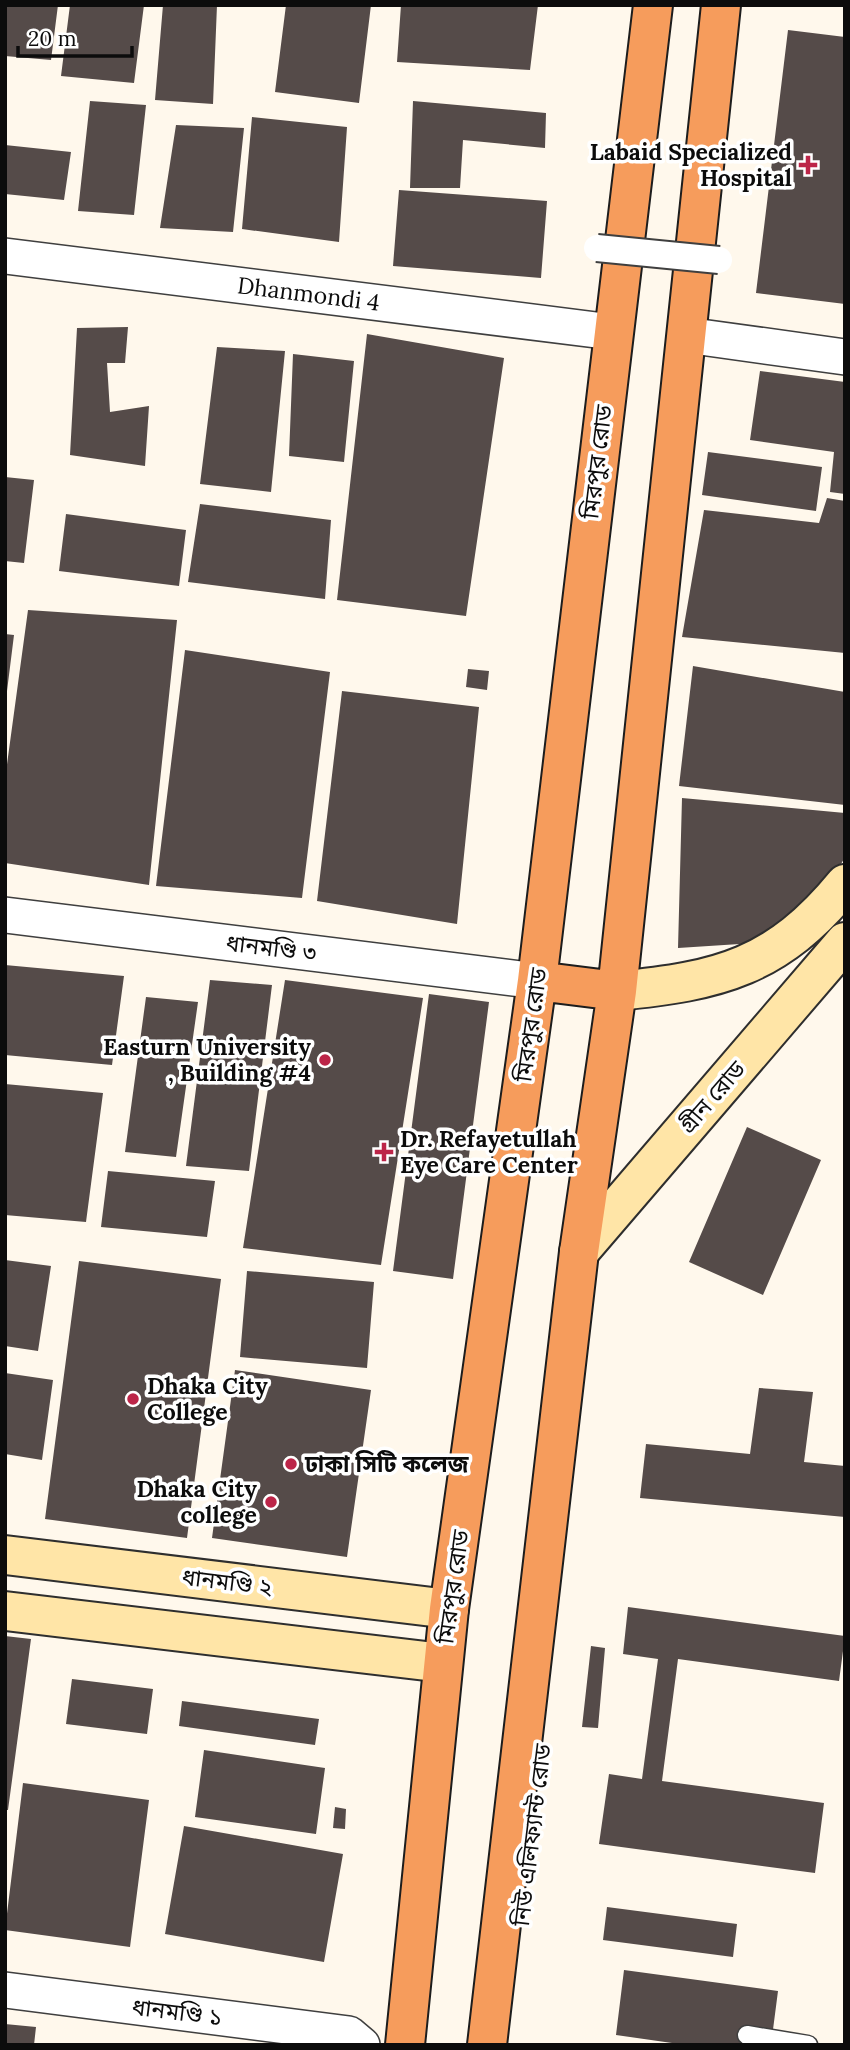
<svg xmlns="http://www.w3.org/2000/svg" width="850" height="2050" font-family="Lora,'Noto Sans Bengali',serif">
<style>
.building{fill:#554b49}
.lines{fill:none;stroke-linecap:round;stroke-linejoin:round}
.service-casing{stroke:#3f3f3f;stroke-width:21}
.minor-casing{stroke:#3f3f3f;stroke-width:38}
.secondary-casing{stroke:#2e2e2e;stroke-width:42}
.trunk-casing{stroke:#1d1d1d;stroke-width:42}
.service{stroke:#fff;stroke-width:18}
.minor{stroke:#fff;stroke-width:35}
.secondary{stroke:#ffe5a7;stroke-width:38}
.trunk{stroke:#f69c5c;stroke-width:38}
.pedestrian-bridge-casing{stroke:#3f3f3f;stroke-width:30;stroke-linecap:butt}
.pedestrian-bridge{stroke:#fff;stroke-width:26}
.poi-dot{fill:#bc2548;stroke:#fff;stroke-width:2.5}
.labels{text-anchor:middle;stroke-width:7;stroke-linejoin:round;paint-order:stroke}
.poi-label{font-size:23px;font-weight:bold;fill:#0c0c0c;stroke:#fff;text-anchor:end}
.street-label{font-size:23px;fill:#0c0c0c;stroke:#fff}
</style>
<rect width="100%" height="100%" fill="#fff8ec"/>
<path class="building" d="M5 5H58L51 60 5 56Z
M70 5H144L134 83 61 76Z
M163 5H217L213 104 155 100Z
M286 5H371L359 103 275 92Z
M401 5H538L530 70 397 62Z
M788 30 845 37V304L756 293Z
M90 101 146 105 134 215 78 211Z
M413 101 546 113 545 148 463 140 460 188H410Z
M252 117 347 127 339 242 242 229Z
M176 125 244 128 233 232 160 228Z
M5 145 71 152 64 200 5 194Z
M399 190 547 201 541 278 393 266Z
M128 327 125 363H107L110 412 149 406 145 466 70 455 77 328Z
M367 334 504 358 466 616 337 600Z
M217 347 285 351 271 492 200 484Z
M293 354 354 361 344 462 289 456Z
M760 371 845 382V494L830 492 834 452 750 440Z
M708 452 822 467 816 511 702 495Z
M5 477 34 480 24 563 5 561Z
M827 498 845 501V653L682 637 704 510 819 523Z
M200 504 331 520 325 599 188 582Z
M66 514 186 530 179 586 59 571Z
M28 610 177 620 149 885 5 863V779Z
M5 634 14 635 7 691H5Z
M185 650 330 672 302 898 156 886Z
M693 666 845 692V805L679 786Z
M468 669 489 671 487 690 466 687Z
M342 691 479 707 457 924 317 901Z
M682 798 845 813V857L836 873 792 925 755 943 678 948Z
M5 965 124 976 112 1065 5 1055Z
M210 980 272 985 249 1171 186 1166Z
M285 980 423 998 381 1265 243 1248Z
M429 994 489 1002 453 1279 393 1271Z
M146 997 198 1002 176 1157 125 1152Z
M5 1084 103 1093 86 1222 5 1215Z
M747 1127 821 1160 763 1295 689 1262Z
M108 1171 215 1181 207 1237 101 1227Z
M5 1260 51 1266 38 1351 5 1346Z
M79 1261 221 1279 187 1538 45 1519Z
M247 1271 374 1282 367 1368 240 1357Z
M235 1370 371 1390 347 1557 212 1538Z
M5 1373 53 1380 42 1460 5 1454Z
M759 1388 813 1392 804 1462 845 1466V1517L640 1498 646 1444 750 1454Z
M628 1607 845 1636 839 1681 678 1659 662 1781 824 1803 815 1873 599 1844 609 1774 642 1779 658 1659 623 1654Z
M5 1636 31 1639 8 1810H5Z
M591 1646 605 1648 598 1728 582 1727Z
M72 1679 153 1689 147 1734 66 1724Z
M182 1701 319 1719 315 1745 179 1726Z
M204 1750 325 1768 316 1834 195 1817Z
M23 1783 149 1800 130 1947 5 1930Z
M335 1807 346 1809 345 1829 333 1828Z
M184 1826 343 1854 324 1962 165 1934Z
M607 1907 737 1924 733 1957 603 1940Z
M624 1970 778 1991 771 2045H686L616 2035Z
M5 2024 36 2027 34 2045H5Z"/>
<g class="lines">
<defs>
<path id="service" d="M747 2035 808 2045"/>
<g id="minor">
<path id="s1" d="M5 256 612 332"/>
<path d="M686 335 845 357"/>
<path d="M5 915 537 981"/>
<path d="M5 1990 349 2034 362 2045"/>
</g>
<path id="secondary" d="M617 991C720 981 777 967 845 884
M579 1252 845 942
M5 1555 449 1609
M5 1611 443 1663"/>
<path id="trunk" d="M537 981 617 991
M405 2045 449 1609 537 981 653 5
M487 2045 579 1252 617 991 721 5"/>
</defs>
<use href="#service" class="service-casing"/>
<use href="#minor" class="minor-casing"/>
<use href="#secondary" class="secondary-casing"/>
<use href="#trunk" class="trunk-casing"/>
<use href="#service" class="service"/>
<use href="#minor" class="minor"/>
<use href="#secondary" class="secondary"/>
<use href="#trunk" class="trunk"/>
<defs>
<path id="pedestrian-bridge" d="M597 248 719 260"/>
</defs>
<use href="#pedestrian-bridge" class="pedestrian-bridge-casing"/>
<use href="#pedestrian-bridge" class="pedestrian-bridge"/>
</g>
<g class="poi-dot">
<path d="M804.5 154.5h7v7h7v7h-7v7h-7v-7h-7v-7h7z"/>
<circle cx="325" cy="1060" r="7"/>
<path d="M380.5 1141.5h7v7h7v7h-7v7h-7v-7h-7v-7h7z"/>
<circle cx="133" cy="1399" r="7"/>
<circle cx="291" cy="1464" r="7"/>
<circle cx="271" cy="1502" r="7"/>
</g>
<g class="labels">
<g class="poi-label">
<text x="792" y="160">Labaid Specialized<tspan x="792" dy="26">Hospital</tspan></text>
<text x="311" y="1055">Easturn University<tspan x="311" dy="26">, Building #4</tspan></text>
<text x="400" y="1147" text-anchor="start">Dr. Refayetullah<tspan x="400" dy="26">Eye Care Center</tspan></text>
<text x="147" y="1394" text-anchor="start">Dhaka City<tspan x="147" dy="26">College</tspan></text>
<text x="305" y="1472" text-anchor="start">ঢাকা সিটি কলেজ</text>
<text x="257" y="1497">Dhaka City<tspan x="257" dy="26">college</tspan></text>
</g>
<g class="street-label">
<text dy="8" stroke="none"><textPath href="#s1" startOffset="306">Dhanmondi 4</textPath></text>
<text transform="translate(597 462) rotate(-83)" y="8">মিরপুর রোড</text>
<text transform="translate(271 948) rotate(7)" y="8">ধানমণ্ডি ৩</text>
<text transform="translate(531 1025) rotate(-82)" y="8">মিরপুর রোড</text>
<text transform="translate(712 1097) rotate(-49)" y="8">গ্রীন রোড</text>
<text transform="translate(227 1582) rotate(7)" y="8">ধানমণ্ডি ২</text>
<text transform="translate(453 1587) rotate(-82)" y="8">মিরপুর রোড</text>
<text transform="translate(532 1835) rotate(-83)" y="8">নিউ এলিফ্যান্ট রোড</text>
<text transform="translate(177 2012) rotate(7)" y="8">ধানমণ্ডি ১</text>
</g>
</g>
<rect width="850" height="2050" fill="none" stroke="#0c0c0c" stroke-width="14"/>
<path d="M18 46v10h114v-10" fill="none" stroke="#0c0c0c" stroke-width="3.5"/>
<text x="28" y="46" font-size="21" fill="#0c0c0c" stroke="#ffffff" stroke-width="5" paint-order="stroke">20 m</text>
</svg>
